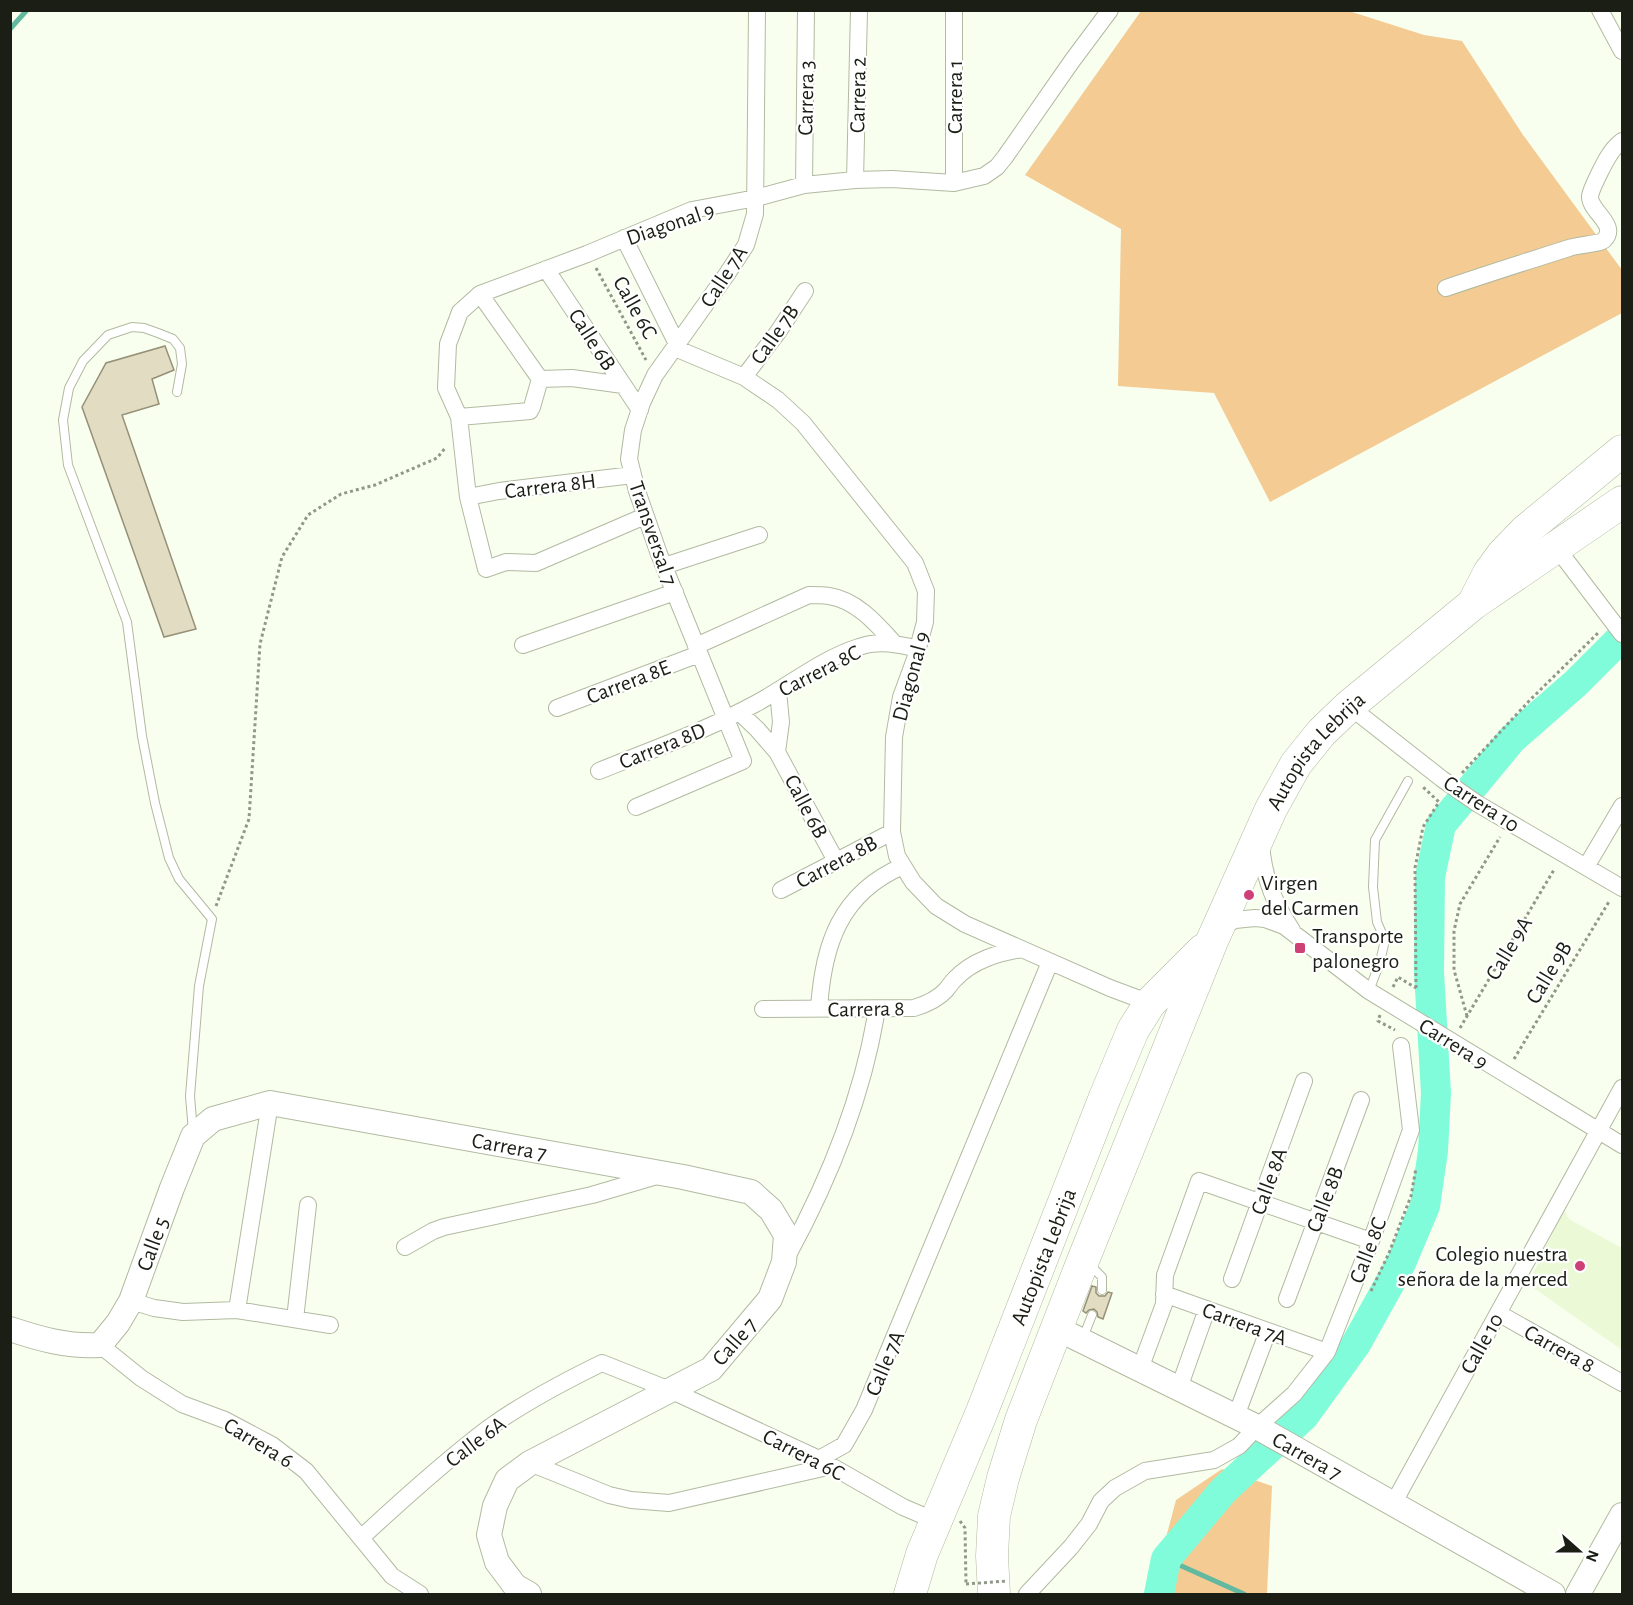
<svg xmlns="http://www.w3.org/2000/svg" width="1633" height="1605" font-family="'Alegreya Sans',sans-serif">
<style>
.built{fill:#ecf9d7}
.green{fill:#f3cb93}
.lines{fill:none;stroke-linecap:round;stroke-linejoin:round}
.stream{stroke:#62b99f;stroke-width:5}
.river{stroke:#81fcda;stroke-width:30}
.building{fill:#e2ddc2;stroke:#959077;stroke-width:1.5}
.lane-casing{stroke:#b1baa1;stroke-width:10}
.street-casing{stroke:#b1baa1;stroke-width:18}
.secondary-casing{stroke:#b1baa1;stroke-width:26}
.highway-casing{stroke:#b1baa1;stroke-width:33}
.path{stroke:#919789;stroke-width:3;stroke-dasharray:3 3;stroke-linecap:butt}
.lane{stroke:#fff;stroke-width:8}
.street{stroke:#fff;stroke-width:16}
.secondary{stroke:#fff;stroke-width:24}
.highway{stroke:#fff;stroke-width:32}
.path-bridge{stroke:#919789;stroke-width:3;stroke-dasharray:3 3;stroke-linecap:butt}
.poi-dot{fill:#cd4176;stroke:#fff;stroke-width:2}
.labels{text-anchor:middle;stroke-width:4.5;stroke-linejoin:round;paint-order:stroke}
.street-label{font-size:22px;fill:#1a1e14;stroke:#fff}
.poi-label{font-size:22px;fill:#1a1e14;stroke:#fff;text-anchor:start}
</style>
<rect width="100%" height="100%" fill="#f8ffef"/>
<path class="built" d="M1564 1210 1569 1219 1622 1248V1350L1528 1284Z"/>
<path class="green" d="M1141 11H1349L1424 35 1462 41 1523 135 1622 270V313L1270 502 1214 393 1118 386 1121 229 1025 175Z
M1222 1469 1272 1486 1267 1594H1151L1176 1500Z"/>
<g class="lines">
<path class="stream" d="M10 29 27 10
M1166 1559 1244 1594"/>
<path class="river" d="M1159 1594 1166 1559 1223 1491 1304 1416 1356 1344 1401 1263 1425 1206 1433 1151 1436 1093 1429 972 1430 877 1441 825 1512 739 1576 683 1622 637"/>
</g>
<path class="building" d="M165 346 174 370 152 379 159 404 122 415 196 629 164 637 82 407 106 363Z
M1092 1286 1096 1287V1293L1099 1296H1105L1108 1292 1112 1293 1103 1319 1098 1317 1097 1312 1094 1309 1089 1310 1086 1313 1083 1311Z"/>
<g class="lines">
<defs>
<path id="lane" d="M177 392 182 364 180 348 173 339 158 333 144 328 132 327 108 335 83 361 69 388 63 420 68 465 127 622 142 736 155 803 169 858 179 879 212 919 199 986 190 1096 193 1132
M1369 991 1380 962 1385 940 1377 922 1373 887 1375 840 1408 781
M1088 1263 1102 1277V1290
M1082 1340 1092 1315"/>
<path id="street" d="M954 10V183
M1600 10 1622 51
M855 180 859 10
M804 185 806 10
M624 238 677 344
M546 269 640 410
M1446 288C1487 274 1528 261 1569 248 1576 245 1600 244 1604 240 1619 225 1589 211 1590 196 1591 189 1605 161 1610 154 1613 149 1617 145 1622 141
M480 294 540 379 572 378 623 385
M675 348 744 377 778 400 803 423 915 563 926 591 925 622 915 659 901 697 894 737 892 832 897 856 913 882 936 906 965 924 1110 988 1150 1003
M744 377 778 332 805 291
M459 417 530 411 532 407 540 379
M468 497 499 491 633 475
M645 516 536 563 506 562 486 569 468 497 459 417 446 388 448 344 460 312 480 294 587 254 692 210 756 198 804 185 855 180 892 179 954 183 984 176 997 167 1005 157 1072 61 1110 10
M1556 547 1622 634
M664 566 759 535
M523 645 675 592
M696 646 809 595C816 595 822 595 829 596 856 600 876 623 894 643
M1349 706 1442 779 1478 804 1622 888
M557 708 699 654
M739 712 757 729 777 752 836 861
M777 752 781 722 778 691
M599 771C651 750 705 731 755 704 789 686 821 659 859 647 878 640 899 644 918 649
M636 807 743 761 659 554 637 491 629 459 633 430 642 403 655 375 727 274 746 245 755 214 757 10
M1261 843C1263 875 1274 904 1292 930
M1586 867 1622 806
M781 890 892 832
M1218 929 1235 920 1255 918 1265 919 1284 926 1369 991 1622 1145
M763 1009 914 1008C927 1004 938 999 946 990 949 986 952 982 955 979 973 960 998 953 1022 949
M819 1009C823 945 840 893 903 866
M405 1247 433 1231 444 1227 592 1195 660 1175
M788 1255C830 1178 863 1096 877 1009
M1232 1279 1304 1081
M1164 1294 1327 1352
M1287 1299 1361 1100
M131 1301 154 1308 183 1312 237 1310 330 1325
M237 1310 270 1103
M1498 1313 1622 1383
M295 1319 308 1205
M100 1345 141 1378 182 1404 225 1420 272 1445 306 1471 392 1576 420 1594
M1140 1369 1164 1304 1165 1275 1199 1181 1371 1241
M1179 1388 1207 1309
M1236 1416 1268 1331
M530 1463 609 1495 631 1500 669 1503 823 1468 819 1459 844 1445 864 1410 1050 962
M1393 1504 1622 1088
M361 1538C403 1499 445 1461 490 1427 525 1402 563 1382 602 1363L670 1390 819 1459 903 1507 936 1521
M1027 1594 1071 1547 1089 1524 1101 1501 1115 1488 1145 1471 1214 1460 1239 1446 1257 1427 1294 1394 1327 1352 1371 1241 1411 1130 1401 1046"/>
<g id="secondary">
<path id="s1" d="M1056 1328 1257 1427 1553 1594"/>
<path id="s2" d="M10 1329C40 1339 68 1347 100 1345L118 1323 131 1301 172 1188 193 1136 213 1119 270 1103 683 1177 751 1192 771 1210 786 1235 784 1262 770 1299 711 1369 530 1463 507 1480 495 1506 489 1535 497 1562 515 1586 529 1594"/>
<path d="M1578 1594 1622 1515"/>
</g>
<g id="highway">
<path d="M1476 598 1489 573 1502 555 1525 531 1622 451"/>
<path id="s3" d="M910 1594 922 1554 981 1414 1105 1097 1133 1030 1150 1003 1203 950"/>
<path id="s4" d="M994 1594 992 1556 994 1516 1003 1478 1021 1420 1084 1258 1212 941 1271 809 1296 764 1321 733 1349 706 1473 604 1622 502"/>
</g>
</defs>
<use href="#lane" class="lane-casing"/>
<use href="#street" class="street-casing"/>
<use href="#secondary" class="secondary-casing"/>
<use href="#highway" class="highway-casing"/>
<path class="path" d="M596 268 646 360
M1462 773 1530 700 1598 633 1597 631
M216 906 249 819 260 644 282 557 308 515 341 494 375 485 437 458 446 447
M1393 987 1398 977 1416 988
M1416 988 1415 868 1423 827 1439 802 1423 787 1424 786
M1380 1015 1378 1021 1395 1030
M1467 1016 1454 970V931L1460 904 1500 837
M1460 1028 1555 868
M1514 1059 1610 900
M1371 1291 1389 1253 1411 1196 1416 1168
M960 1521 965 1528 966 1584"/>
<use href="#lane" class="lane"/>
<use href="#street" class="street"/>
<use href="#secondary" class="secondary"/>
<use href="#highway" class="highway"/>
<path class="path-bridge" d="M966 1584 1007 1581"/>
</g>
<g class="poi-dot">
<circle cx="1249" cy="895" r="6"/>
<rect x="1294" y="942" width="12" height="12" rx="3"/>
<circle cx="1580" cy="1266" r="6"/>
</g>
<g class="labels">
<g class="street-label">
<text transform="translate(857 95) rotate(-89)" y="8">Carrera 2</text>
<text transform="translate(954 97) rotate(-90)" y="8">Carrera 1</text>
<text transform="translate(805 98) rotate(-89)" y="8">Carrera 3</text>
<text transform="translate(670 223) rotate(-19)" y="8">Diagonal 9</text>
<text transform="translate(723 276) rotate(-57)" y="8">Calle 7A</text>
<text transform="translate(636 307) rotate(61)" y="8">Calle 6C</text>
<text transform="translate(774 334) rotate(-55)" y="8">Calle 7B</text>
<text transform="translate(593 339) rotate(57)" y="8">Calle 6B</text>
<text transform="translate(550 485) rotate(-7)" y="8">Carrera 8H</text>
<text transform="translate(654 533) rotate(71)" y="8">Transversal 7</text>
<text transform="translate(819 670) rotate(-27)" y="8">Carrera 8C</text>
<text transform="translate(910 676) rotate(-75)" y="8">Diagonal 9</text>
<text transform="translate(628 681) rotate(-21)" y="8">Carrera 8E</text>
<text transform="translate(662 745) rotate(-22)" y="8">Carrera 8D</text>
<text dy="8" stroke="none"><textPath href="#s4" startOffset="912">Autopista Lebrija</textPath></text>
<text transform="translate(1482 803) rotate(33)" y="8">Carrera 10</text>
<text transform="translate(807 806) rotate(62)" y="8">Calle 6B</text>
<text transform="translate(836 861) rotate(-28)" y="8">Carrera 8B</text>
<text transform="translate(1508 948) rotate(-59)" y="8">Calle 9A</text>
<text transform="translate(1548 972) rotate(-59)" y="8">Calle 9B</text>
<text transform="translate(866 1008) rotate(-1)" y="8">Carrera 8</text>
<text transform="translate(1454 1043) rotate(32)" y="8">Carrera 9</text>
<text dy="8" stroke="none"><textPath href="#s2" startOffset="651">Carrera 7</textPath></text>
<text transform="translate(1268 1181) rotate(-70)" y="8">Calle 8A</text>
<text transform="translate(1324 1199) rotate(-69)" y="8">Calle 8B</text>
<text dy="8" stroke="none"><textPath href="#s2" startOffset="207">Calle 5</textPath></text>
<text transform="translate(1367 1250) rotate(-69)" y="8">Calle 8C</text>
<text dy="8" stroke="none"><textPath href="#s3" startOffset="363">Autopista Lebrija</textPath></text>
<text transform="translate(1245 1323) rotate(20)" y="8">Carrera 7A</text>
<text transform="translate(734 1341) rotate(-49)" y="8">Calle 7</text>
<text transform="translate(1481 1343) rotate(-61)" y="8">Calle 10</text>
<text transform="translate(1560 1348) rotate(29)" y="8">Carrera 8</text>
<text transform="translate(884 1363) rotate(-67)" y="8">Calle 7A</text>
<text transform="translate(475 1441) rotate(-37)" y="8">Calle 6A</text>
<text transform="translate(259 1442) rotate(31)" y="8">Carrera 6</text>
<text transform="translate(804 1454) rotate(27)" y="8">Carrera 6C</text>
<text dy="8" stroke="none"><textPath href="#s1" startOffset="282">Carrera 7</textPath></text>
</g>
<g class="poi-label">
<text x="1261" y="890">Virgen<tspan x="1261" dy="25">del Carmen</tspan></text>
<text x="1312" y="943">Transporte<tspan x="1312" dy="25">palonegro</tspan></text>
<text x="1568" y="1261" text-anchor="end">Colegio nuestra<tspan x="1568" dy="25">señora de la merced</tspan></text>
</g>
</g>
<rect width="1633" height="1605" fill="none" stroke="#1a1e14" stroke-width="24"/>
<g transform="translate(1579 1551) rotate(111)" stroke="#ffffff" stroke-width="4.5" paint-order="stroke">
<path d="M0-4.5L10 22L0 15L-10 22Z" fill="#1a1e14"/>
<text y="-9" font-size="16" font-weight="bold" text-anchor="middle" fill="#1a1e14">N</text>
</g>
</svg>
